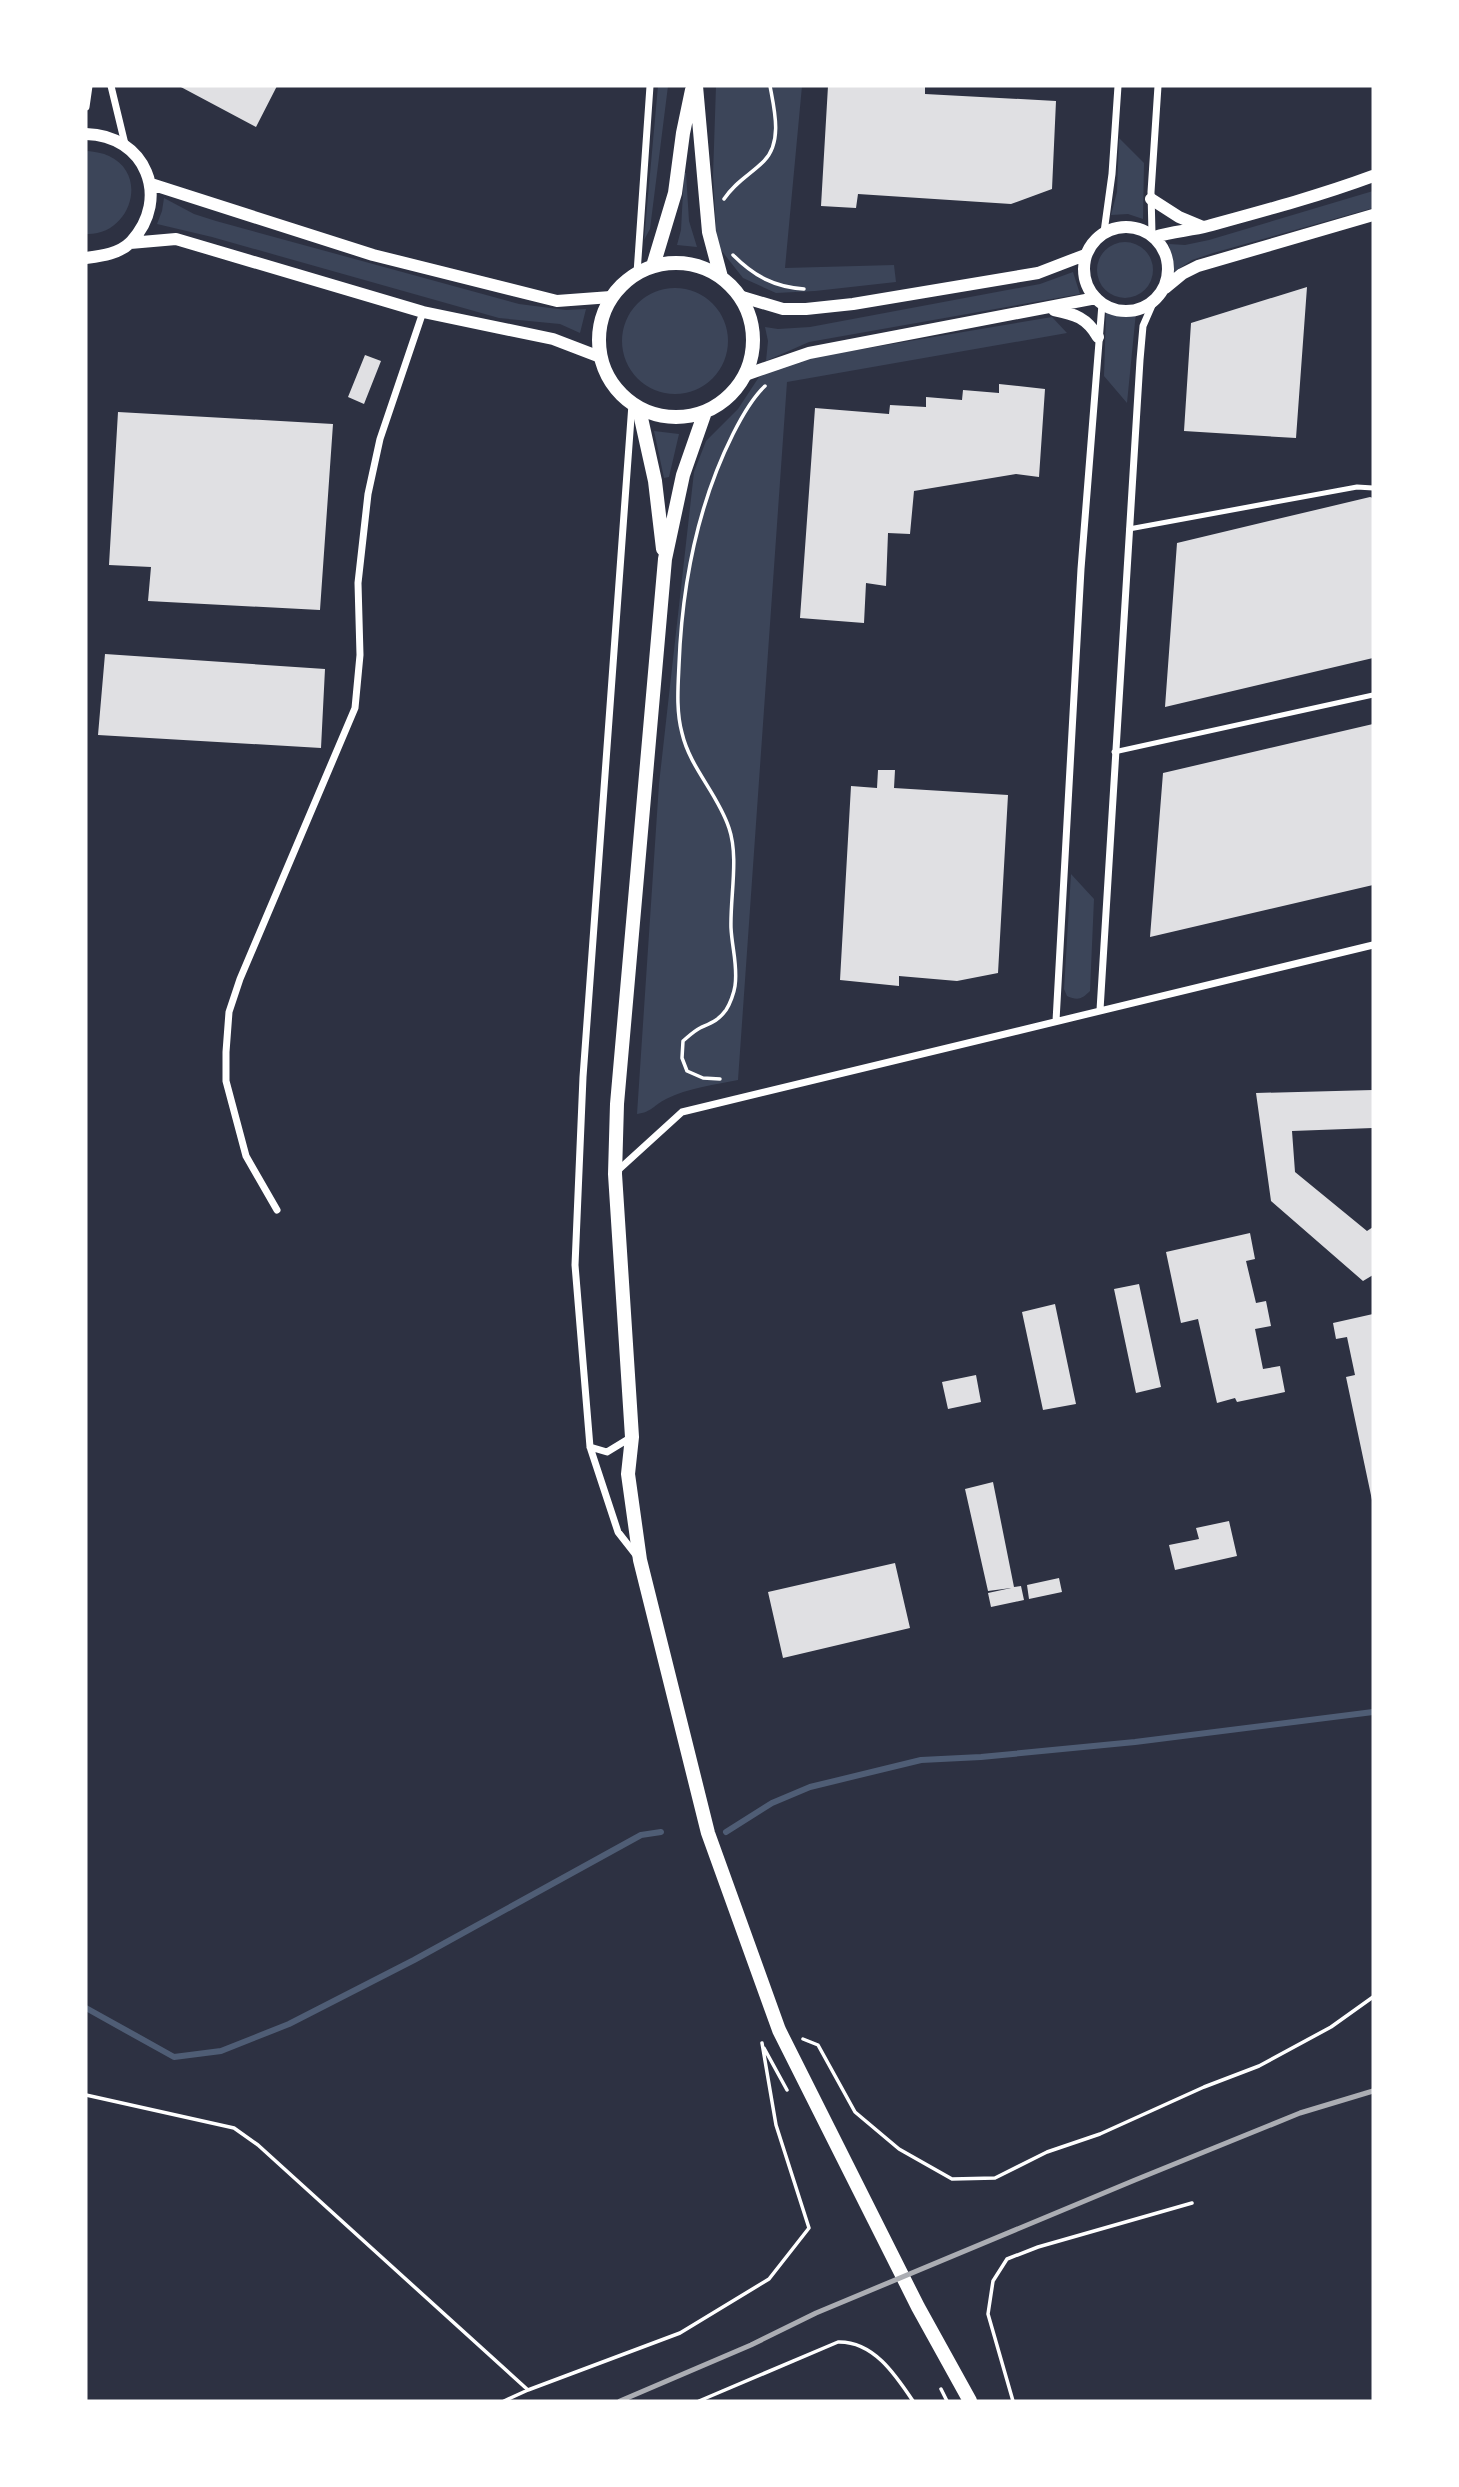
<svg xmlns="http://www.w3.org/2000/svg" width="1459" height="2487" font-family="Roboto,sans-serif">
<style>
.green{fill:#3c4559}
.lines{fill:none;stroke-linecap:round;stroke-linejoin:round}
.stream{stroke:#4f5d75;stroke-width:6}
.building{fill:#e0e0e3}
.path{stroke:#fff;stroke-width:3.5}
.service{stroke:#fff;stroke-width:5}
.minor{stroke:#fff;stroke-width:7}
.tertiary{stroke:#fff;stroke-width:12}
.secondary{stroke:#fff;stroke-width:14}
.rail{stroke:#abadb3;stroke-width:5}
</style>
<rect width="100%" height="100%" fill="#2d3142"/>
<path class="green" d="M658 86H668L650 229 644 240Z
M716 86H802L785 268 894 265 896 282 815 291 776 293 743 278 717 245 713 176Z
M1119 138 1144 163 1143 219 1128 214 1111 215 1117 192Z
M88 151C95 152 103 153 109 156 150 175 130 236 86 234V152Z
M684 173H686L689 221 697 247 677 245 681 230Z
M1373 191V208L1213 253 1192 260 1174 272 1169 244 1185 245 1209 240Z
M164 198 194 214 216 221 519 304 566 310 586 309 580 333 560 324 499 318 212 237 157 224 162 211Z
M1097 270a28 28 0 1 1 56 0a28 28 0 1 1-56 0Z
M1073 272 1080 294 809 342 766 361 768 341 765 327 778 329 810 327 1040 284Z
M622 341a53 53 0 1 1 106 0a53 53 0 1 1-106 0Z
M1136 312 1127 403 1104 376 1106 313 1120 315Z
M1052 317 1067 333 787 382 738 1080C714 1085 688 1088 666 1099 654 1105 652 1112 637 1114L659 784 694 472 706 441 738 409 759 377 773 369 815 357Z
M654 431 679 434 669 477 664 478Z
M1071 874 1094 899 1090 991C1082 999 1078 1001 1067 996L1064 989Z"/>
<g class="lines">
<path class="stream" d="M726 1832 772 1803 810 1787 921 1760 981 1757 1135 1742 1373 1712
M86 2008 174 2057 221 2051 289 2024 414 1960 641 1835 661 1832"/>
</g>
<path class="building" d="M179 86H277L256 127Z
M828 86H925V94L1056 101 1052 189 1011 204 858 194 856 208 821 206Z
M1307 287 1296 438 1184 431 1191 323Z
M365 355 381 361 364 404 348 397Z
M999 384 1045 389 1039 477 1016 474 914 491 910 534 888 533 886 586 866 583 864 623 800 618 815 408 889 414 890 405 926 407V397L962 400 963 390 999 393Z
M118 412 333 424 320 610 148 601 151 567 109 565Z
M1370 497 1373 498V658L1165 707 1177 543Z
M105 654 325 669 321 748 98 735Z
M1373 724V885L1150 937 1163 773Z
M878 770H895L894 788 1008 795 998 973 957 981 899 976V986L840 980 851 786 877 788Z
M1373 1090V1128L1292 1131 1295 1172 1367 1231 1373 1227V1275L1363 1281 1271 1201 1256 1093Z
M1250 1233 1255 1259 1246 1261 1256 1303 1266 1301 1271 1326 1255 1329 1263 1369 1280 1366 1285 1392 1237 1402 1235 1398 1217 1403 1198 1319 1181 1323 1166 1252Z
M1139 1284 1161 1387 1136 1393 1114 1289Z
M1055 1304 1076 1404 1043 1410 1022 1312Z
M1373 1314V1500H1372L1346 1377 1355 1375 1347 1337 1336 1339 1333 1323Z
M976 1375 981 1402 948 1409 942 1382Z
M993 1482 1014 1587 1021 1586 1024 1600 991 1607 988 1593 1011 1588 988 1591 965 1489Z
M1229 1521 1237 1556 1175 1570 1169 1545 1199 1539 1196 1528Z
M895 1563 910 1628 783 1658 768 1592Z
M1059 1578 1062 1592 1029 1599 1027 1585Z"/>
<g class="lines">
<path class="path" d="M724 199C736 181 750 175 764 161 783 142 774 108 770 86
M733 255C754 276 774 287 804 289
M720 1079 703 1078 687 1071 682 1058 683 1041C689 1036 694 1031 700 1028 711 1023 718 1021 726 1010 730 1004 734 993 735 986 738 966 732 948 731 928 730 897 739 857 729 828 718 794 690 768 682 733 676 711 678 687 679 665 682 585 697 506 733 434 741 418 751 399 765 386
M803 2039 818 2045 855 2112 899 2149 952 2179 995 2178 1047 2152 1100 2134 1204 2087 1259 2066 1331 2027 1373 1997
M764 2048 787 2090
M86 2095 234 2128 258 2145 528 2390
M941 2389 947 2401
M504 2401 528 2390 680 2333 769 2279 809 2228 776 2125 762 2043
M699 2401 838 2342C873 2341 895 2374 913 2401
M1013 2401 988 2314 993 2281 1007 2259 1038 2247 1192 2203"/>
<path class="service" d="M1129 529 1357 487 1373 488
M1114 752 1373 695"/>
<path class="minor" d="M111 86 125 144
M86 107 89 86
M1104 232 1112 174 1118 86
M1152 234 1151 192 1158 86
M637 273 650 86
M632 404 583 1077 575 1265 590 1447 618 1532 636 1555
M1100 1010 1140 360 1143 326 1153 303
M1056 1021 1081 569 1102 304
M615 1173 682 1112 1373 945
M277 1210 246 1156 226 1081V1052L229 1012 240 979 355 708 360 655 358 583 368 494 380 439 423 312
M590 1447 607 1452 630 1438"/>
<path class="tertiary" d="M86 134C145 135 172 198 131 242 119 254 101 256 86 258
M151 184 373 255 557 301 611 297
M1151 199 1179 217 1203 227
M1084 269a42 42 0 1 1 84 0a42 42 0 1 1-84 0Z
M1155 237C1172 231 1190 231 1208 226 1263 211 1319 196 1373 176
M130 243 176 239 423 312 553 339 600 357
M1165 288 1182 274 1198 266 1373 215
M739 296 783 309H806L853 304 1038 273 1085 255
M1054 310C1075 314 1087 318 1098 337
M745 375 809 353 1096 298"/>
<path class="secondary" d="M696 86 709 232 721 277
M599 340a77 77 0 1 1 154 0a77 77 0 1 1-154 0Z
M653 266 675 193 683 133 692 90
M639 409 655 481 663 549
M705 412 683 475 665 559 617 1104 615 1174 632 1437 628 1474 640 1560 708 1833 779 2030 918 2307 970 2401"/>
<path class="rail" d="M620 2401 751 2345 816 2313 1135 2180 1300 2113 1373 2091"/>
</g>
<rect width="1459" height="2487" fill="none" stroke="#ffffff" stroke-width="175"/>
</svg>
